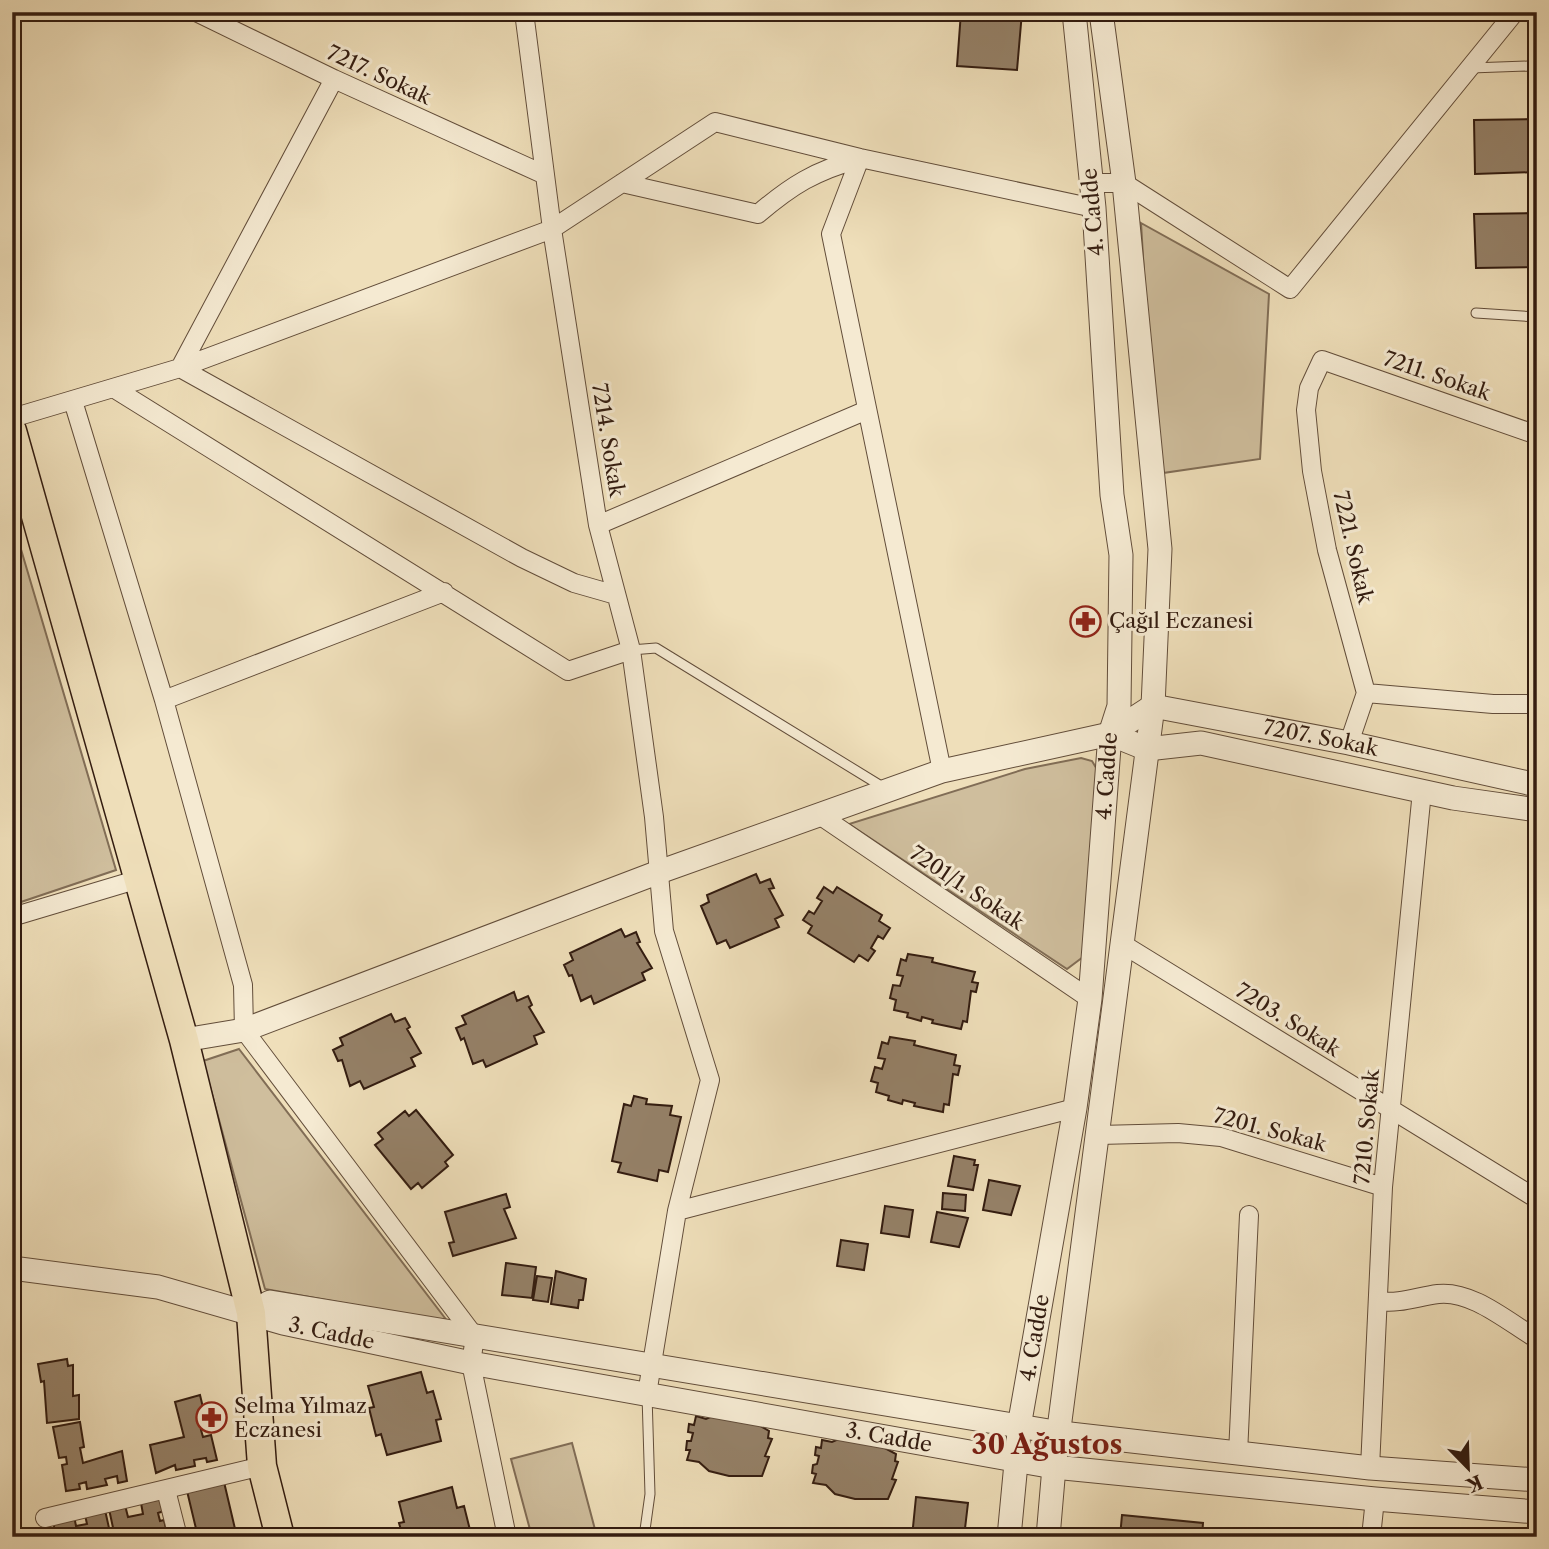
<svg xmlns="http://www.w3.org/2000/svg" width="1549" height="1549" font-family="'Libre Caslon Text',serif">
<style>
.green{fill:#cfbe9d;stroke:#816d56;stroke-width:2}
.building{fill:#958168;stroke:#331c10;stroke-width:2}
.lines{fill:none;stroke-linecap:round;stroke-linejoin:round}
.service-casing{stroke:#624d3a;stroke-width:11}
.minor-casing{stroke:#624d3a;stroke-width:20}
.tertiary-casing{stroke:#624d3a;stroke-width:25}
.primary-casing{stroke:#331c10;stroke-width:31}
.service{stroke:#f5ead2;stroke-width:9}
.minor{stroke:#f5ead2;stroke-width:18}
.tertiary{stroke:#f5ead2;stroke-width:23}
.primary{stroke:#efdfba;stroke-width:28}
.labels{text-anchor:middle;stroke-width:6;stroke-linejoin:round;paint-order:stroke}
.street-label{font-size:21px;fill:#331c10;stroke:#f5ead2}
.poi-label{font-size:21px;fill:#331c10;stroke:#f5ead2;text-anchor:start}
.district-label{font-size:28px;font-weight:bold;fill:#7a1f14;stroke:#f5ead2}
</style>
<rect width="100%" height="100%" fill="#efdfba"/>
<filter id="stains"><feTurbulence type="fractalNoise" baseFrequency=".00286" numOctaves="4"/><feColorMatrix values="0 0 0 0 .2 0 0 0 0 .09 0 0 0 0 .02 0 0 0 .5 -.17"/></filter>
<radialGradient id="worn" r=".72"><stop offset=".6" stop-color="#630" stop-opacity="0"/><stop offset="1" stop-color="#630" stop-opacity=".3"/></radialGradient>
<path class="green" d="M1141 223 1269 294 1260 459 1156 474Z
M12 519 116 870 12 905Z
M1081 758 1092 761 1101 776 1083 957 1067 969 849 824 1025 769Z
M239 1049 448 1322 265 1289 203 1061Z
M572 1443 597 1537H532L511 1459Z"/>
<path class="building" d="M961 12H1022L1017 70 957 66Z
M1535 119 1536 172 1475 174 1474 120Z
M1535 213 1536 267 1476 268 1474 214Z
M756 874 760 883 770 879 774 888 769 889 783 915 775 919 779 927 730 948 726 940 717 944 701 906 709 902 707 895Z
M824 887 833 893 837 887 882 915 879 921 890 928 883 939 878 936 871 948 875 951 868 961 859 955 854 962 808 933 812 926 803 920 809 911 814 914 822 901 817 898Z
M621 929 625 937 636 932 640 942 637 943 652 968 642 973 645 980 594 1004 591 996 581 1001 572 975 569 976 564 965 573 960 570 953Z
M908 954 933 958 932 962 975 972 972 982 978 983 976 992 971 991 967 1022 963 1021 961 1029 932 1023 933 1020 922 1017 921 1021 907 1017 908 1013 894 1010 896 1000 890 998 893 985 900 986 903 976 897 975 901 959 906 961Z
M514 992 517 1001 528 996 532 1005 529 1007 544 1032 534 1036 537 1044 486 1067 483 1060 473 1064 464 1038 461 1040 456 1028 466 1024 462 1016Z
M391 1014 395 1022 405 1018 410 1027 407 1029 421 1053 411 1058 415 1066 364 1089 360 1081 350 1086 342 1060 338 1061 333 1050 343 1045 340 1038Z
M890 1037 915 1041 914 1045 956 1055 954 1065 960 1066 958 1075 953 1074 949 1105 944 1104 943 1112 914 1106 915 1103 903 1100 902 1104 888 1100 889 1096 876 1092 878 1083 871 1081 875 1067 882 1069 885 1059 878 1058 882 1042 888 1044Z
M634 1096 647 1099 646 1104 672 1106 670 1115 681 1117 668 1172 659 1170 657 1181 618 1172 621 1163 612 1161 624 1104 631 1106Z
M416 1110 453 1155 445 1162 448 1166 422 1188 418 1183 411 1189 375 1145 383 1139 378 1133 405 1111 409 1116Z
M954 1156 975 1160 974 1165H978L973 1190 948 1186Z
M989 1180 1020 1186 1011 1215 983 1210Z
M943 1193 966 1195 965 1211 942 1209Z
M506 1194 510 1207 504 1209 516 1238 453 1256 449 1243 454 1242 445 1212Z
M885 1206 913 1210 909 1237 881 1233Z
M937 1212 968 1218 959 1247 931 1242Z
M841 1240 868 1244 864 1270 837 1266Z
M506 1263 536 1267 532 1298 502 1295Z
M556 1271 586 1279 583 1300H579L578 1308 551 1304Z
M537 1276 552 1278 548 1302 533 1300Z
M67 1359 68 1366 73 1365V1396L79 1395V1419L47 1423 44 1381 41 1382 38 1364Z
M421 1372 427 1393 433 1391 441 1419 436 1420 441 1441 387 1455 381 1434 376 1436 369 1408 374 1407 368 1386Z
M200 1395 205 1416 210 1414 213 1427 201 1430 203 1437 211 1435 217 1460 207 1462 206 1458 194 1460 195 1466 176 1470 175 1465 156 1473 150 1445 184 1437 175 1402Z
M715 1415 757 1424 769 1431 768 1438 772 1439 765 1456 769 1457 762 1476H729L709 1471 699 1462 687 1460 690 1450H686L687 1441H691L693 1433 688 1432 689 1424 694 1425 696 1416 706 1419Z
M80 1422 84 1447 80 1448 83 1463 122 1451 127 1481 118 1483 117 1476 105 1479 107 1485 87 1489 86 1482 79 1484 80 1489 66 1491 62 1465 67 1464 66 1457 59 1458 53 1427Z
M841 1438 883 1447 896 1454 895 1461 898 1462 892 1479 896 1480 888 1499H855L835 1494 826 1485 813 1483 816 1474 812 1473 813 1465 817 1464 819 1456 815 1455 816 1447 821 1448 822 1440 832 1442Z
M224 1482 236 1533 198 1537 187 1491Z
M452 1487 457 1508 464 1506 471 1534 403 1537 399 1523 404 1522 399 1502Z
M916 1497 968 1503 964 1537H912Z
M162 1499 164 1511 158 1513 160 1521 164 1520 168 1537H115L109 1509 125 1505 128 1517 143 1514 141 1503Z
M105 1510 111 1537H56L53 1521 74 1516 76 1526 87 1524 85 1515Z
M1122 1515 1203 1523 1202 1537H1120Z"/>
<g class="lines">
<defs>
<path id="service" d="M1471 68 1528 66 1537 70
M1476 313 1537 317
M631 650 656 648 886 789
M644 1537 650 1494 647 1395"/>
<path id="minor" d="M196 12 334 79 545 175
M524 12 552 229 598 525 631 650 654 817 664 931 710 1080 677 1211
M334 79 180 368 522 558 574 583 616 595
M860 158 831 234 942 771
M622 183 758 214C792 185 815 171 858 159
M1092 183H1124L1290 289 1515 12
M115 389 568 671 631 650
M73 401 164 700 243 985 244 1030 475 1337 471 1363 507 1537
M12 418 180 368 552 229 715 122 860 158 1094 208
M598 525 867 410
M1366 693 1493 704H1537
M164 700 444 592
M1349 743 1366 693 1327 550 1312 471 1306 410 1309 388 1322 360 1537 435
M818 814 1090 999
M12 917 139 879
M1124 945 1537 1199
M1099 1135 1178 1133 1221 1137 1383 1187
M1378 1301C1400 1304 1416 1297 1438 1294 1472 1290 1508 1322 1537 1339
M647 1394 677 1211 1075 1108
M1238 1454 1249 1215
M1370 1468 1383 1187 1422 791
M166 1490 178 1537
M45 1518 262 1466
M1371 1537 1375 1499"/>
<g id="tertiary">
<path id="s1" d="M1110 734 1153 706 1349 743 1537 785"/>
<path d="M184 1040 244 1030 659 872 942 771 1110 734 1147 749 1201 743 1453 798 1537 810"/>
<path id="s2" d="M12 1268 158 1287 283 1323 471 1363 1054 1467 1375 1499 1537 1512"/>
<path d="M251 1313 270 1302 1061 1433 1370 1468 1537 1480"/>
<path id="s3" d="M1009 1537 1020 1421 1075 1108 1090 999 1110 734 1119 706 1121 555 1112 495 1094 208 1074 12"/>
<path d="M1048 1537 1054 1467 1153 706 1160 549 1124 183 1101 12"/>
</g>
<path id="primary" d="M12 431 184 1040 251 1313 262 1466 280 1537"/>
</defs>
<use href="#service" class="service-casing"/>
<use href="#minor" class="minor-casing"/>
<use href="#tertiary" class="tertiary-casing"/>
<use href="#primary" class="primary-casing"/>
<use href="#service" class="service"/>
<use href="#minor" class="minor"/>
<use href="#tertiary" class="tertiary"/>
<use href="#primary" class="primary"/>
</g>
<defs>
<symbol id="pharmacy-ring" viewBox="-11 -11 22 22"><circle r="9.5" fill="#f5ead2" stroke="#8f2418" stroke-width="1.5"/><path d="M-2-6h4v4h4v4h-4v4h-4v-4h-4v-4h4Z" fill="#8f2418"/></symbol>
</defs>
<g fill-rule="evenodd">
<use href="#pharmacy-ring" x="1068" y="604" width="35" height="35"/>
<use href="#pharmacy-ring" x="194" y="1400" width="35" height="35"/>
</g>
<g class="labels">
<g class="street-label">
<text transform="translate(379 75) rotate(25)" y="7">7217. Sokak</text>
<text transform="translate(1093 212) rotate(-95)" y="7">4. Cadde</text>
<text transform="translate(1437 376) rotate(19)" y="7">7211. Sokak</text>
<text transform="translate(608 440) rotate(81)" y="7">7214. Sokak</text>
<text transform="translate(1353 547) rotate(77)" y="7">7221. Sokak</text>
<text dy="7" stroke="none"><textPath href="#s1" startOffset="222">7207. Sokak</textPath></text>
<text dy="7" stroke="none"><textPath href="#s3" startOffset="768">4. Cadde</textPath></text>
<text transform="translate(967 888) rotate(34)" y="7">7201/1. Sokak</text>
<text transform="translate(1288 1020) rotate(32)" y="7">7203. Sokak</text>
<text transform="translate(1367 1127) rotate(-85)" y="7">7210. Sokak</text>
<text transform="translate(1270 1130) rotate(15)" y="7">7201. Sokak</text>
<text dy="7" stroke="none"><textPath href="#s2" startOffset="327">3. Cadde</textPath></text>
<text dy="7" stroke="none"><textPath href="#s3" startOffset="201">4. Cadde</textPath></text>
<text dy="7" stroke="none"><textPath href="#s2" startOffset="894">3. Cadde</textPath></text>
</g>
<g class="poi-label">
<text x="1109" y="628">Çağıl Eczanesi</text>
<text x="234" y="1413">Selma Yılmaz<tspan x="234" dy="24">Eczanesi</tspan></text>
</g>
<g class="district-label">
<text x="1047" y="1454">30 Ağustos</text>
</g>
</g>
<rect width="1549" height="1549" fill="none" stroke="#efdfba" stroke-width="42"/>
<rect x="14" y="14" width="1521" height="1521" fill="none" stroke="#331c10" stroke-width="3.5"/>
<rect x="21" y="21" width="1507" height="1507" fill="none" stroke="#331c10" stroke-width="2"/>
<g transform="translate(1468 1468) rotate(157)" stroke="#f5ead2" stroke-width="5" paint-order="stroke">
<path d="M0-5L12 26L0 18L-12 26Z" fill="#331c10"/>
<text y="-10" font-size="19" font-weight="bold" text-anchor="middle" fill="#331c10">K</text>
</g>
<rect width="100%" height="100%" filter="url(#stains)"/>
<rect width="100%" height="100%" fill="url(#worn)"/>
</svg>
